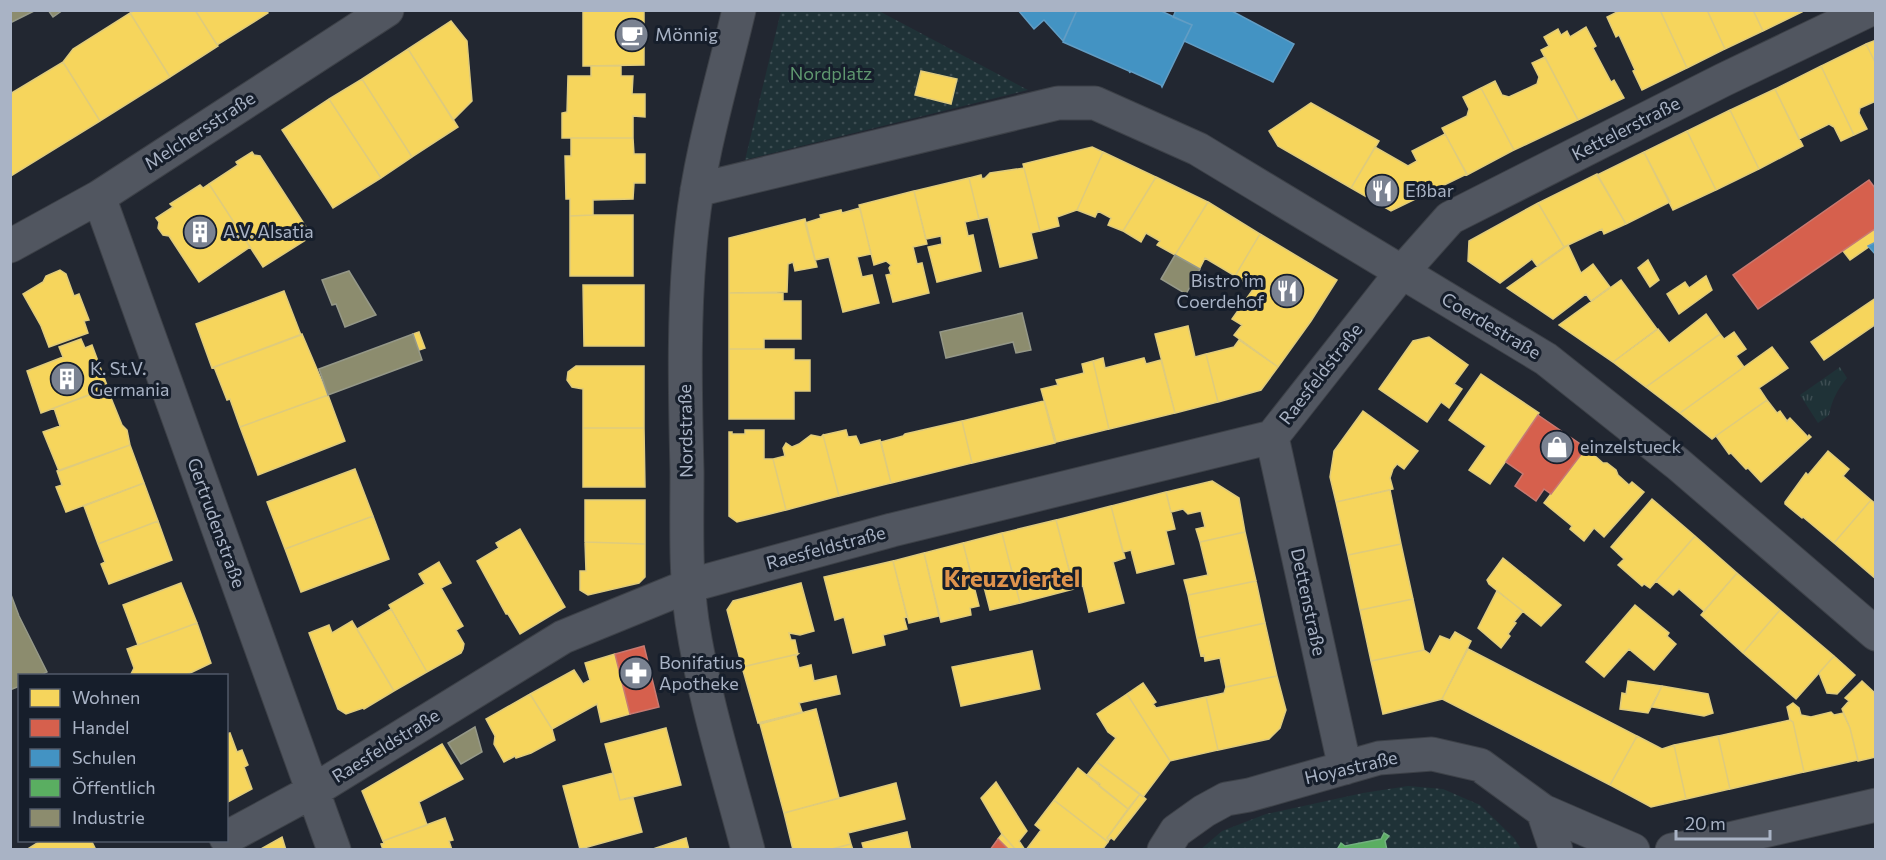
<svg xmlns="http://www.w3.org/2000/svg" width="1886" height="860" font-family="Commissioner,sans-serif">
<style>
.grass{fill:url(#grass-tufts)}
.park{fill:url(#park-dots)}
.homes{fill:#f6d55c;stroke:#dfcb7c;stroke-width:1.5}
.shops{fill:#d6604d;stroke:#c87971;stroke-width:1.5}
.schools{fill:#4393c3;stroke:#629dc4;stroke-width:1.5}
.public{fill:#5aae61;stroke:#72b07f;stroke-width:1.5}
.industry{fill:#8c8c6e;stroke:#959888;stroke-width:1.5}
.lines{fill:none;stroke-linecap:round;stroke-linejoin:round}
.minor-casing{stroke:#3d4148;stroke-width:35}
.minor{stroke:#515660;stroke-width:33}
.labels{text-anchor:middle;stroke-width:6;stroke-linejoin:round;paint-order:stroke}
.poi-label{font-size:18px;fill:#a9b3c5;stroke:#161e2b;text-anchor:start}
.park-label{font-size:18px;fill:#5f976f;stroke:#161e2b}
.street-label{font-size:18px;fill:#a9b3c5;stroke:#161e2b}
.district-label{font-size:24px;font-weight:bold;fill:#de934c;stroke:#161e2b}
</style>
<defs>
<pattern id="grass-tufts" width="24" height="20" patternUnits="userSpaceOnUse" patternTransform="scale(1.5)"><rect width="24" height="20" fill="#1f3237"/><path d="M3 7l-1-3M5 7V3M7 7l1-3M15 17l-1-3M17 17v-4M19 17l1-3" fill="none" stroke="#3d4d52"/></pattern>
<pattern id="park-dots" width="8" height="8" patternUnits="userSpaceOnUse" patternTransform="scale(1.5)"><rect width="8" height="8" fill="#1f3237"/><path d="M2 2h.1M6 6h.1" fill="none" stroke="#3d4d52" stroke-width="1.8" stroke-linecap="round"/></pattern>
</defs>
<rect width="100%" height="100%" fill="#222731"/>
<path class="grass" d="M1840 367 1847 378C1837 390 1832 400 1829 415L1818 423 1800 395Z"/>
<path class="park" d="M781 11H879L1028 90 745 160Z
M1408 786 1443 789 1480 805 1514 838 1521 849 1200 850 1222 831 1266 814 1363 793Z"/>
<path class="homes" d="M135 10H195L218 46 170 77 130 13Z
M195 10H267L268 13 217 45Z
M583 10H644V65L583 66Z
M1621 10H1660L1687 68 1642 90 1633 71 1635 70 1619 35 1616 37 1607 17Z
M1660 10H1707L1725 49 1687 68Z
M1707 10H1753L1763 31 1725 49Z
M1753 10H1801L1802 12 1763 31Z
M130 13 170 77 100 121 63 62 73 49Z
M451 21 467 41 472 101 453 120 408 49Z
M1586 27 1596 46 1593 48 1611 82 1614 80 1624 98 1578 120 1541 50 1549 46 1544 37 1558 29 1561 35 1567 31 1570 37Z
M1876 40V64L1866 44Z
M1866 44 1876 64V101L1860 108 1859 113 1867 129 1854 135 1821 66Z
M408 49 458 127 412 157 362 79Z
M1545 57 1578 120 1514 150 1481 88 1495 81 1502 95 1509 97 1537 84 1539 77 1532 63Z
M63 62 100 121 11 176 10 94Z
M591 66H621V76H633L632 94H645V117L633 116V138H562V113L567 112 568 76H591Z
M1821 66 1854 135 1841 141 1834 127 1829 124 1799 139 1775 89Z
M921 71 957 79 951 104 915 95Z
M362 79 412 157 381 178 329 99Z
M1481 88 1514 150 1467 175 1442 128 1467 116 1469 109 1463 97Z
M1775 89 1803 146 1759 169 1730 110Z
M329 99 381 178 333 208 282 130Z
M1311 103 1379 141 1351 188 1278 146 1269 131Z
M1730 110 1759 169 1716 190 1687 131Z
M1687 131 1716 190 1673 210 1644 152Z
M1445 134 1467 174 1391 211 1351 188 1375 147 1408 166 1417 161 1412 151Z
M571 138H633L634 154H645V183H634L633 199 593 200V215L570 216V199H566L565 156H571Z
M1092 147 1103 152 1077 210 1057 217 1059 226 1040 231 1023 164Z
M252 152 254 155 260 156 312 236 263 267 209 184 238 165 236 162Z
M1103 152 1156 177 1123 231 1108 225 1111 218 1098 211 1095 217 1077 210Z
M1644 152 1670 202 1626 224 1597 175Z
M1024 168 1040 231 1031 233 1037 258 1000 267 988 217 979 219 969 178 981 175 982 179 985 178 990 173Z
M1597 174 1626 224 1604 234 1602 229 1564 247 1538 203Z
M1156 177 1208 202 1175 255 1157 245 1160 241 1146 233 1141 242 1123 231Z
M969 178 979 219 965 222 968 236 973 235 981 271 937 282 928 247 942 244 941 236 926 239 914 191Z
M209 184 250 247 199 282 169 236 163 235 158 228 159 222 156 218 173 207 170 204 200 185 203 188Z
M914 191 927 244 913 247 917 264 922 263 929 293 893 302 886 275 891 274 889 268 891 265 886 261 874 265 859 205Z
M1208 202 1260 234 1235 276 1205 258 1199 270 1175 255Z
M1538 203 1564 247 1537 266 1532 259 1500 283 1468 261 1469 241Z
M860 208 871 254 857 257 862 277 872 275 879 303 843 312 829 257 815 260 805 223 821 218 820 215 841 210 842 213Z
M593 215H633V276H570V216Z
M805 219 817 267 795 271 793 262 788 264 787 292 729 293V238Z
M1874 229 1876 242 1850 260 1843 251Z
M1260 234 1337 280 1311 321 1278 367 1234 335 1242 325 1232 319 1254 288 1235 276Z
M1568 245 1581 273 1593 264 1610 287 1591 301 1586 294 1553 319 1507 288Z
M1648 260 1659 280 1650 287 1638 268Z
M60 270 66 274 74 296 79 294 89 320 84 321 88 333 49 347 41 326 23 294 43 282 46 276Z
M1706 276 1712 290 1679 314 1667 294 1685 282 1689 288Z
M1621 280 1657 329 1613 362 1559 325Z
M583 285H644V346H584Z
M284 291 301 335 212 368 196 324Z
M729 293H783V301H801V339H764V349H729Z
M1876 298V324L1824 360 1811 342Z
M1706 314 1720 334 1646 387 1613 362 1658 329 1669 343Z
M1188 326 1195 357 1206 354 1218 402 1175 413 1155 334Z
M419 332 425 348 419 350 413 334Z
M1734 332 1746 349 1736 356 1744 367 1680 413 1646 387 1720 334 1724 339Z
M302 334 328 395 240 427 230 399 227 400 214 367Z
M1429 337 1468 365 1454 384 1462 389 1449 408 1441 402 1427 422 1379 389 1413 341Z
M81 339 85 348 92 345 108 388 41 413 27 371 63 357 59 347Z
M1239 340 1278 367 1261 390 1218 402 1206 354 1234 347Z
M1772 347 1788 368 1759 388 1767 400 1716 436 1712 439 1680 413Z
M729 349H794V360H810V391H794V419H729Z
M1103 358 1105 368 1144 358 1146 364 1161 360 1175 413 1109 429 1093 361Z
M1093 361 1109 429 1056 442 1041 389 1058 385 1056 380 1084 373 1082 364Z
M576 366H644V428H583V389L572 387 567 380 568 372Z
M1481 374 1539 413 1490 484 1469 470 1486 446 1449 420Z
M107 388 122 425 127 430 130 445 59 471 43 432 60 426 54 408Z
M328 395 345 441 258 475 240 427Z
M1767 400 1777 413 1780 411 1787 421 1790 418 1808 437 1809 435 1811 437 1761 482 1748 468 1746 469 1731 453 1729 454 1716 436Z
M1044 401 1055 443 972 463 962 421Z
M1363 411 1418 451 1404 469 1397 464 1393 469 1390 478 1393 489 1336 502 1330 477 1334 451Z
M962 421 972 463 891 483 881 442 903 436 905 434Z
M583 428H644L645 487H583Z
M745 430H764V459H773L786 510 737 522 729 516V432H732V434H745Z
M846 430 848 437 856 436 860 445 880 440 891 483 839 496 823 435Z
M811 435 821 437 823 435 839 496 786 510 773 459 785 456 783 448 786 443 792 447 799 444Z
M130 445 144 483 66 512 56 487 62 485 57 471Z
M1586 448 1603 463H1607L1616 470 1618 475 1629 485 1632 482 1644 492 1604 537 1594 528 1584 541 1570 529 1572 526 1544 503Z
M1828 451 1849 469 1843 476 1871 500 1834 543 1803 517 1802 518 1785 504V502L1806 473 1808 475Z
M355 469 373 516 285 549 267 502Z
M1212 481 1239 498 1245 532 1200 542 1196 529 1205 527 1201 511 1188 514 1183 509 1171 512 1166 492Z
M144 483 158 521 98 544 84 506Z
M1390 490 1401 544 1348 555 1336 502Z
M1166 492 1175 529 1166 531 1174 564 1137 573 1131 550 1123 552 1111 506Z
M1652 499 1695 536 1650 588 1644 584 1642 586 1618 565 1624 559 1611 547Z
M585 500H645V544L585 542Z
M1871 500 1876 504V579L1834 543Z
M1111 506 1125 558 1113 562 1124 603 1089 612 1083 586 1074 588 1056 520Z
M373 516 389 559 301 592 285 549Z
M1056 520 1074 589 1020 603 1002 533Z
M158 521 172 560 109 584 101 564 105 562 98 544Z
M520 529 565 607 520 634 508 614H506L477 561 499 548 496 543Z
M1245 532 1256 581 1188 595 1184 580 1208 575 1200 542Z
M1002 533 1020 603 990 610 984 587 975 589 963 543Z
M1695 536 1737 573 1704 611 1679 589 1673 595 1656 581Z
M585 542 645 544V577L639 583 588 595 580 590V571H586Z
M963 543 979 606 970 608 971 615 941 622 924 553Z
M1401 544 1413 599 1360 610 1348 555Z
M924 553 939 616 909 623 893 561Z
M1503 558 1561 605 1541 626 1489 584 1487 580Z
M893 561 907 617 904 618 907 629 883 635 885 645 853 653 844 617 835 620 824 577Z
M439 562 451 583 441 588 463 626 456 630 464 644 463 649 461 653 427 672 389 605 425 584 419 574Z
M1737 573 1780 610 1743 653 1701 615Z
M1256 581 1265 623 1197 638 1188 595Z
M181 583 197 623 138 645 123 605Z
M801 583 814 631 800 635 789 633 791 640H795L798 654 742 667 727 610 733 601Z
M1497 591 1523 611 1514 622 1516 623 1508 634 1510 636 1501 648 1478 628Z
M1413 599 1424 650 1371 661 1360 610Z
M1635 605 1669 633 1667 636 1676 644 1654 670 1629 649 1604 677 1586 662Z
M391 609 427 672 394 691 357 629Z
M1780 610 1834 656 1796 699 1743 653Z
M352 621 394 691 364 709 363 708 346 714 338 709 309 633 329 625 332 633Z
M197 623 211 663 184 676H130L134 668 127 649Z
M1265 623 1277 676 1226 687 1220 658 1205 661 1204 655 1201 656 1197 638Z
M1455 632 1471 641 1442 699 1383 714 1371 661 1424 650 1430 654 1440 636 1450 640Z
M1468 649 1637 736 1610 785 1442 699Z
M1032 651 1040 689 961 706 952 667Z
M615 654 630 714 601 722 597 704 552 729 530 694 574 670 583 684 590 680 585 663Z
M798 654 796 656 799 668 811 665 814 681 836 676 840 694 799 703 802 712 758 723 742 667Z
M1834 656 1855 675 1837 694 1827 693 1819 673Z
M1277 676 1286 710 1280 728 1269 739 1218 750 1206 697 1224 693 1226 687Z
M1628 681 1662 686 1648 713 1620 709 1622 693 1626 694Z
M1862 681 1876 694V757L1858 761 1850 728 1842 709 1849 701 1845 698Z
M1143 683 1156 702 1153 704 1156 708 1206 697 1218 750 1170 761 1127 694Z
M1662 686 1708 694 1713 713 1704 716 1652 707Z
M530 694 552 729 555 740 531 753 516 758 515 756 504 762 494 744 495 736 486 719Z
M1127 694 1170 761 1143 797 1097 762 1116 738 1108 732 1097 714Z
M1793 703 1799 708 1801 715 1811 717 1831 712 1834 715 1843 713 1850 728 1858 760 1804 772 1793 722 1790 720 1787 707Z
M816 709 839 798 784 813 760 724Z
M1790 720 1793 722 1804 772 1730 789 1718 736Z
M666 728 681 785 620 800 605 744Z
M230 733 237 752 242 750 248 765 244 767 252 789 226 803V734Z
M1637 736 1662 749 1674 745 1686 799 1651 807 1610 785Z
M1718 736 1730 789 1686 799 1674 745Z
M442 744 463 779 419 802 427 825 383 841 362 791Z
M1097 762 1140 794 1128 809 1099 786 1100 784 1087 775Z
M1078 768 1128 809 1107 838 1109 840 1108 842 1054 800Z
M613 773 620 800 633 798 642 832 580 849 563 786Z
M996 782 1027 831 1019 841 1025 850H1016L1002 834 981 798Z
M896 783 905 819 848 833 851 844 828 850H793L784 813Z
M1140 794 1146 799 1114 840 1111 838 1109 840 1107 838Z
M1054 800 1108 842 1102 850H1026L1041 830 1035 825Z
M445 818 453 840 449 841 452 850H383L381 844 384 843 383 841Z
M907 832 911 850H864L862 843Z
M1002 834 1016 850H1009L998 839Z
M282 837 286 850H259Z
M686 838 689 850H650Z
M42 840H91L96 850H26Z
M851 844 853 850H828Z"/>
<path class="shops" d="M1869 180 1875 188 1876 228 1758 309 1733 275Z
M1538 415 1586 448 1551 494 1544 489 1536 501 1515 486 1523 474 1506 462Z
M644 646 659 707 630 714 615 654Z
M998 839 1009 850H990Z"/>
<path class="schools" d="M1018 10H1077L1063 41 1044 20 1034 29Z
M1077 10H1159L1192 25 1162 87 1161 85 1130 71V73L1129 71 1063 42Z
M1176 10H1230L1294 44 1273 82 1184 41 1192 25 1173 17Z
M1876 242V255L1868 246Z"/>
<path class="public" d="M1384 833 1389 836 1385 841 1387 850H1341L1338 848 1341 843 1345 846 1381 839Z"/>
<path class="industry" d="M10 10H36L10 23Z
M48 10H63L53 17Z
M1175 255 1200 269 1186 294 1161 279Z
M349 271 376 315 345 327 336 304 332 305 322 280Z
M1022 313 1031 350 1016 353 1013 342 946 358 940 332Z
M413 334 422 360 328 395 319 369Z
M10 592 19 616 47 672 39 676H20V686L10 690Z
M475 727 482 752 461 764 448 743Z"/>
<g class="lines">
<defs>
<path id="minor" d="M739 10C722 82 700 154 692 227 683 308 685 390 687 472 687 521 685 572 692 621 704 699 728 774 748 850
M697 190 1058 103H1095L1198 149 1546 359 1678 464 1876 634
M99 197 334 850
M10 246 99 197 387 10
M1272 437 1345 768
M1543 811 1556 850
M226 838 313 791 563 637 688 586 892 530 1272 437 1402 272 1450 218 1723 80 1869 10
M1164 850 1176 831 1204 811 1226 799 1249 795 1379 758 1432 754 1480 765 1543 811 1633 850
M1672 850 1712 843 1876 805"/>
</defs>
<use href="#minor" class="minor-casing"/>
<use href="#minor" class="minor"/>
</g>
<defs>
<symbol id="cafe-disc" viewBox="-11 -11 22 22"><circle r="9.5" fill="#7a8291" stroke="#161e2b"/><path d="M-5.5-4.5H6V0H3Q3 3.5 0 3.5H-2.5Q-5.5 3.5-5.5 0ZM3-3.2v2h1.7v-2ZM-6 4.5H4V6H-6Z" fill="#fff"/></symbol>
<symbol id="restaurant-disc" viewBox="-11 -11 22 22"><circle r="9.5" fill="#7a8291" stroke="#161e2b"/><path d="M-5-6h1v4h1v-4h1v4h1v-4h1v5L-1.5 .5V6h-2V.5L-5-1ZM5-6V6H3V1.5H1.5Q1.5-4 5-6Z" fill="#fff"/></symbol>
<symbol id="building-disc" viewBox="-11 -11 22 22"><circle r="9.5" fill="#7a8291" stroke="#161e2b"/><path d="M-4-6H4V6H1V3H-1V6H-4ZM-2.5-4.3h1.7v1.8h-1.7ZM.8-4.3h1.7v1.8H.8ZM-2.5-1h1.7V.8h-1.7ZM.8-1h1.7V.8H.8Z" fill="#fff"/></symbol>
<symbol id="shop-disc" viewBox="-11 -11 22 22"><circle r="9.5" fill="#7a8291" stroke="#161e2b"/><path d="M-5-2.5h2.3a2.7 3.5 0 0 1 5.4 0H5L5.5 6h-11ZM-1.5-2.5h3a1.5 2.3 0 0 0-3 0Z" fill="#fff"/></symbol>
<symbol id="pharmacy-disc" viewBox="-11 -11 22 22"><circle r="9.5" fill="#7a8291" stroke="#161e2b"/><path d="M-2-6h4v4h4v4h-4v4h-4v-4h-4v-4h4Z" fill="#fff"/></symbol>
</defs>
<g fill-rule="evenodd">
<use href="#cafe-disc" x="613" y="16" width="38" height="38"/>
<use href="#restaurant-disc" x="1363" y="172" width="38" height="38"/>
<use href="#building-disc" x="181" y="213" width="38" height="38"/>
<use href="#restaurant-disc" x="1268" y="272" width="38" height="38"/>
<use href="#building-disc" x="48" y="360" width="38" height="38"/>
<use href="#shop-disc" x="1538" y="428" width="38" height="38"/>
<use href="#pharmacy-disc" x="617" y="654" width="38" height="38"/>
</g>
<g class="labels">
<g class="poi-label">
<text x="655" y="41">Mönnig</text>
<text x="1405" y="197">Eßbar</text>
<text x="223" y="238">A.V. Alsatia</text>
<text x="1264" y="287" text-anchor="end">Bistro im<tspan x="1264" dy="21">Coerdehof</tspan></text>
<text x="90" y="375">K. St.V.<tspan x="90" dy="21">Germania</tspan></text>
<text x="1580" y="453">einzelstueck</text>
<text x="659" y="669">Bonifatius<tspan x="659" dy="21">Apotheke</tspan></text>
</g>
<g class="park-label">
<text x="831" y="80">Nordplatz</text>
</g>
<g class="street-label">
<text transform="translate(1626 129) rotate(-27)" y="6">Kettelerstraße</text>
<text transform="translate(200 131) rotate(-33)" y="6">Melchersstraße</text>
<text transform="translate(1491 326) rotate(31)" y="6">Coerdestraße</text>
<text transform="translate(1321 374) rotate(-52)" y="6">Raesfeldstraße</text>
<text transform="translate(686 431) rotate(-91)" y="6">Nordstraße</text>
<text transform="translate(216 523) rotate(70)" y="6">Gertrudenstraße</text>
<text transform="translate(826 548) rotate(-15)" y="6">Raesfeldstraße</text>
<text transform="translate(1308 602) rotate(78)" y="6">Dettenstraße</text>
<text transform="translate(386 746) rotate(-32)" y="6">Raesfeldstraße</text>
<text transform="translate(1351 768) rotate(-13)" y="6">Hoyastraße</text>
</g>
<g class="district-label">
<text x="1012" y="587">Kreuzviertel</text>
</g>
</g>
<rect width="1886" height="860" fill="none" stroke="#a9b3c5" stroke-width="24"/>
<rect x="18" y="674" width="210" height="168" fill="#161e2b" stroke="#515a69" stroke-width="1.5"/>
<rect x="30" y="689" width="30" height="18" fill="#f6d55c" stroke="#515a69" stroke-width="1.5"/>
<text x="72" y="704" font-size="18" fill="#a9b3c5">Wohnen</text>
<rect x="30" y="719" width="30" height="18" fill="#d6604d" stroke="#515a69" stroke-width="1.5"/>
<text x="72" y="734" font-size="18" fill="#a9b3c5">Handel</text>
<rect x="30" y="749" width="30" height="18" fill="#4393c3" stroke="#515a69" stroke-width="1.5"/>
<text x="72" y="764" font-size="18" fill="#a9b3c5">Schulen</text>
<rect x="30" y="779" width="30" height="18" fill="#5aae61" stroke="#515a69" stroke-width="1.5"/>
<text x="72" y="794" font-size="18" fill="#a9b3c5">Öffentlich</text>
<rect x="30" y="809" width="30" height="18" fill="#8c8c6e" stroke="#515a69" stroke-width="1.5"/>
<text x="72" y="824" font-size="18" fill="#a9b3c5">Industrie</text>
<path d="M1676 830v9h94v-9" fill="none" stroke="#a9b3c5" stroke-width="3"/>
<text x="1685" y="830" font-size="18" fill="#a9b3c5" stroke="#161e2b" stroke-width="4.5" paint-order="stroke">20 m</text>
</svg>
